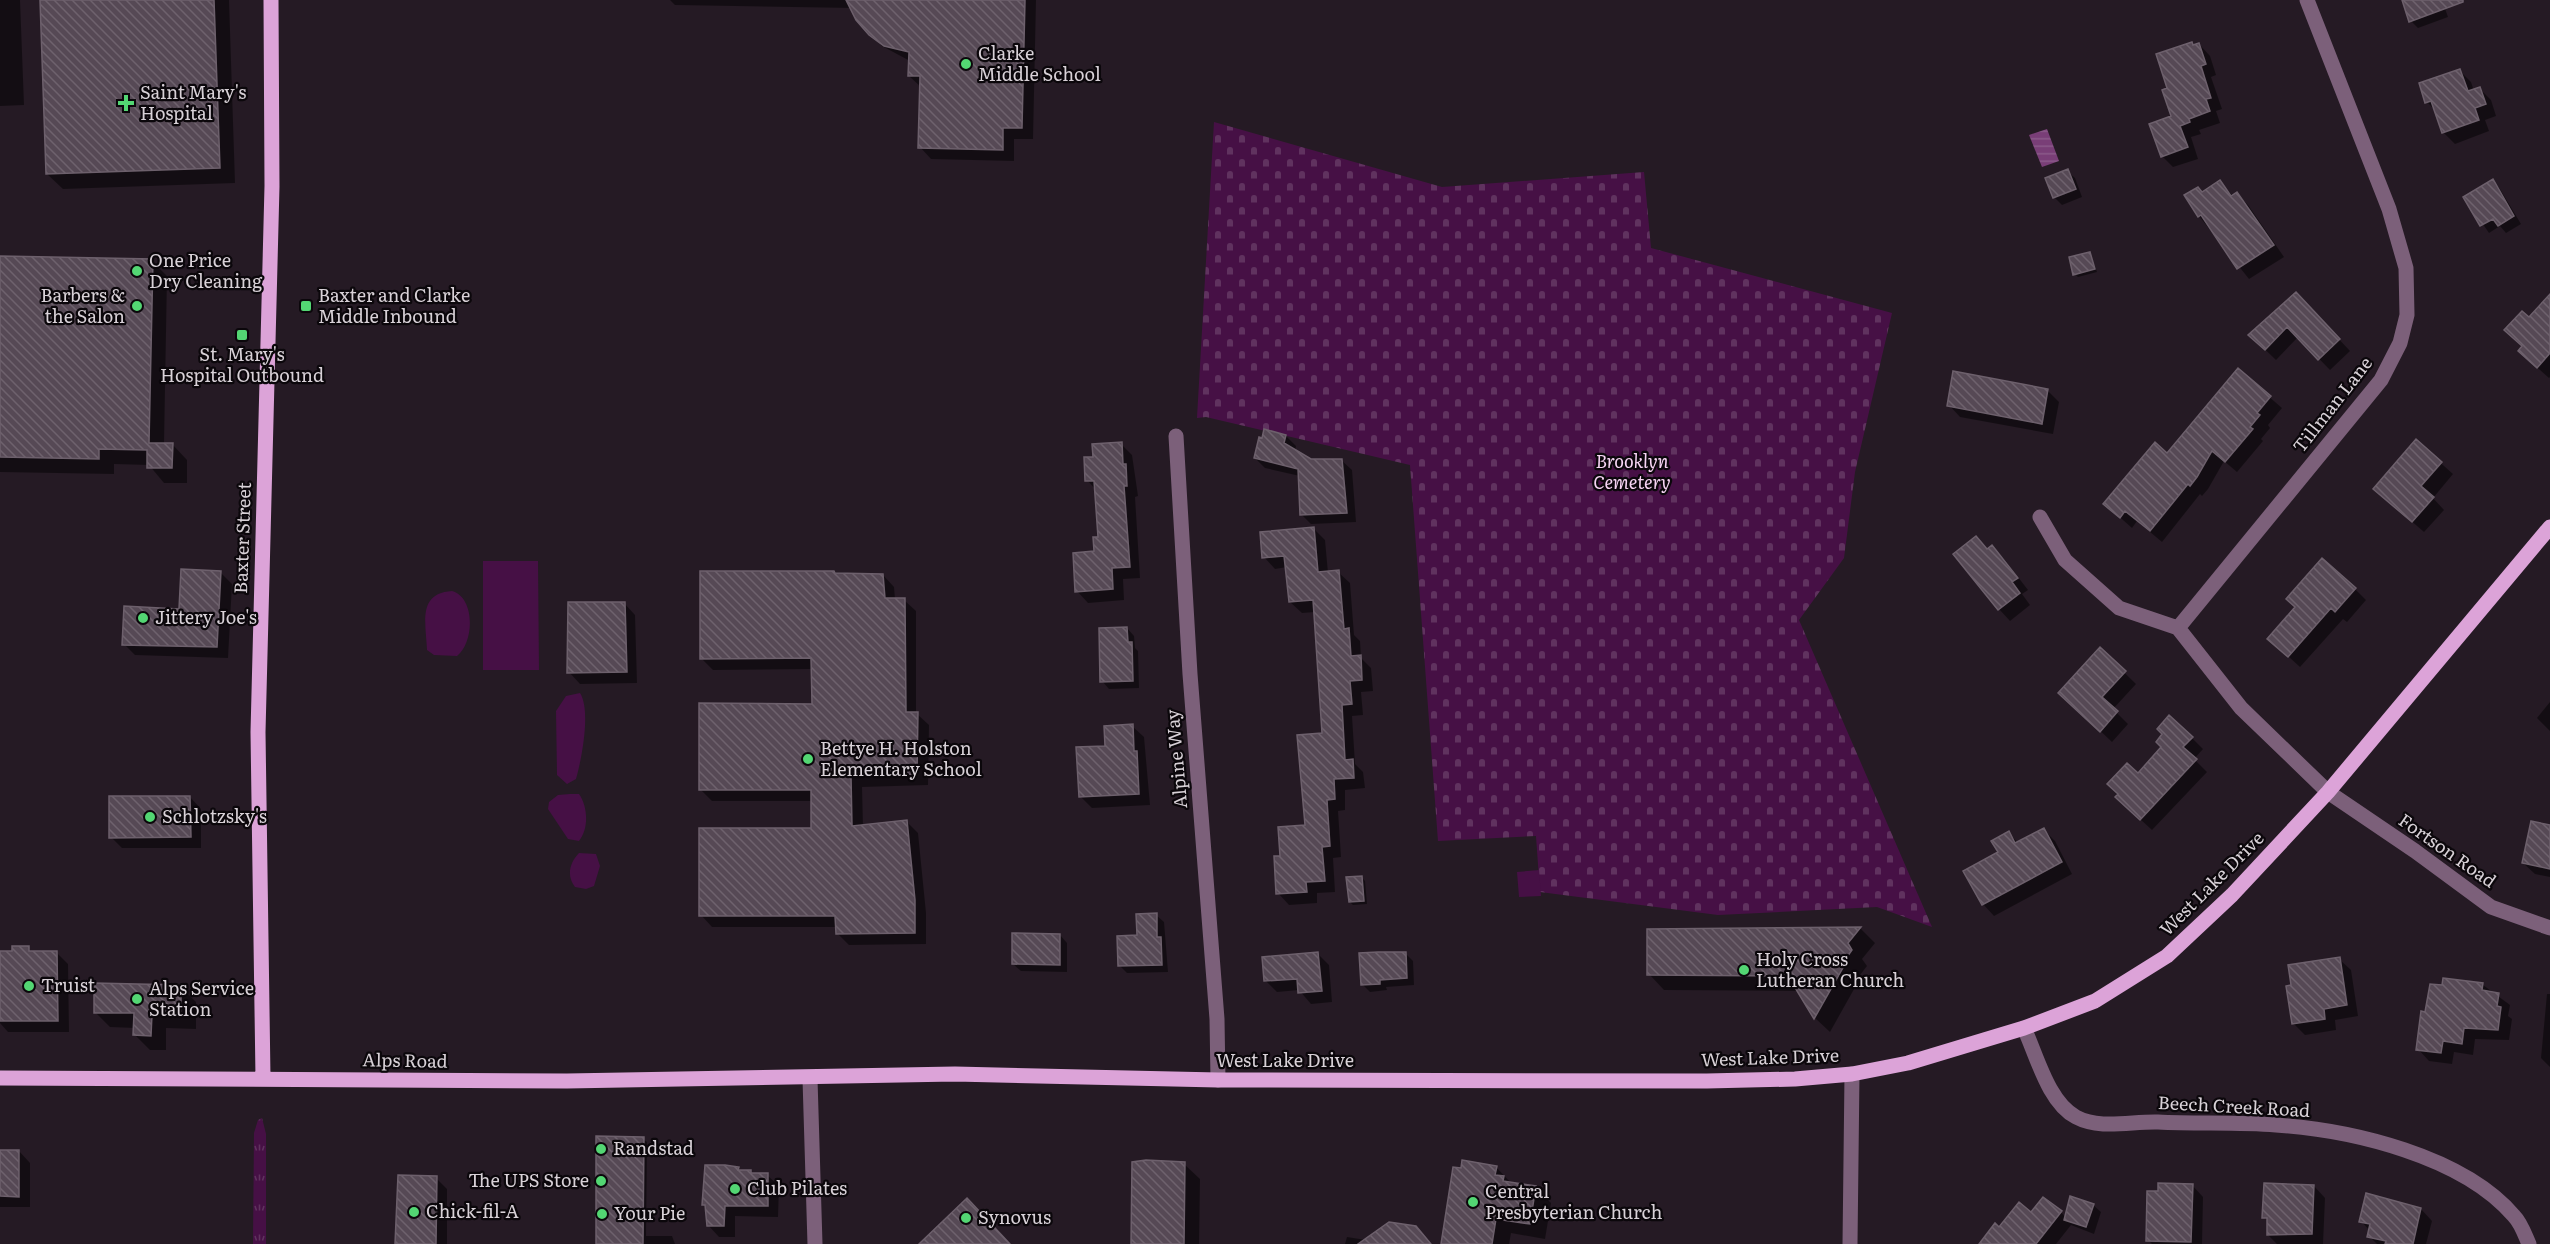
<svg xmlns="http://www.w3.org/2000/svg" width="2550" height="1244" font-family="Literata,serif">
<style>
.grass{fill:url(#grass-tufts)}
.cemetery{fill:url(#cemetery-stones)}
.park{fill:#461045}
.water{fill:url(#water-rules)}
.shadow{fill:#0007}
.building{fill:url(#building-back-hatch);stroke:#6d606c;stroke-width:1.5}
.lines{fill:none;stroke-linecap:round;stroke-linejoin:round}
.minor{stroke:#7c607a;stroke-width:15}
.major{stroke:#dca3d8;stroke-width:15}
.poi-dot{fill:#53d673;stroke:#0b070b;stroke-width:2}
.labels{text-anchor:middle;stroke-width:4.5;stroke-linejoin:round;paint-order:stroke}
.poi-label{font-size:18px;fill:#d8d1d7;stroke:#0b070b;text-anchor:start}
.street-label{font-size:18px;fill:#d8d1d7;stroke:#0b070b}
.park-label{font-size:18px;font-style:italic;fill:#f8d5f5;stroke:#0b070b}
</style>
<defs>
<pattern id="grass-tufts" width="24" height="20" patternUnits="userSpaceOnUse" patternTransform="scale(1.5)"><rect width="24" height="20" fill="#461045"/><path d="M3 7l-1-3M5 7V3M7 7l1-3M15 17l-1-3M17 17v-4M19 17l1-3" fill="none" stroke="#60325f"/></pattern>
<pattern id="cemetery-stones" width="16" height="16" patternUnits="userSpaceOnUse" patternTransform="scale(1.5)"><rect width="16" height="16" fill="#461045"/><path d="M2 7V4a2 2 0 0 1 4 0v3zM10 15v-3a2 2 0 0 1 4 0v3z" fill="#60325f"/></pattern>
<pattern id="water-rules" width="6" height="5" patternUnits="userSpaceOnUse" patternTransform="scale(1.5)"><rect width="6" height="5" fill="#793e77"/><path d="M0 2.5h6" fill="none" stroke="#8b598a"/></pattern>
<pattern id="building-back-hatch" width="6" height="6" patternUnits="userSpaceOnUse" patternTransform="scale(1.5)"><rect width="6" height="6" fill="#564955"/><path d="M-1 5l2 2M0 0l6 6M5-1l2 2" fill="none" stroke="#6e626d"/></pattern>
</defs>
<rect width="100%" height="100%" fill="#251a24"/>
<path class="grass" d="M262 1118 266 1134V1244H253L254 1133 258 1120Z"/>
<path class="cemetery" d="M1214 122 1442 187 1644 172 1651 248 1892 313 1855 472 1844 558 1799 620 1932 927 1877 907 1718 915 1540 892 1536 836 1438 841 1410 465 1206 417 1197 418Z"/>
<path class="park" d="M483 561H538L539 670H483Z
M452 591C476 598 474 643 457 656L434 655 427 650C426 624 417 593 452 591Z
M580 693C591 710 582 758 576 779L567 784 557 775 556 711 566 696Z
M570 794H579C588 807 589 828 579 841L568 839 548 809 549 802 558 795Z
M579 853 596 854 600 866 594 886 586 889 575 887C566 876 570 862 579 853Z
M1539 870 1541 896 1519 897 1517 872Z"/>
<path class="water" d="M2047 129 2059 161 2042 167 2029 135Z"/>
<path class="shadow" d="M0 0H20L24 105 0 106Z
M42 0H229L235 183 63 189 47 174Z
M670 0H1036L1033 139H1014V161L931 159 920 147 921 87 909 76 910 61 882 46 870 34 854 8 675 5Z
M2403 0H2442L2448 17 2418 28 2411 21Z
M2191 43 2194 46 2199 44 2210 56 2216 75 2211 77 2222 109 2216 111 2220 123 2199 130 2201 134 2191 137 2198 159 2173 167 2162 156 2173 117 2169 89Z
M2460 71 2471 82 2474 91 2480 89 2491 100 2496 116 2485 120 2489 131 2455 144 2443 132 2436 111 2427 102Z
M2067 171 2075 178 2082 197 2062 205 2054 197Z
M2493 181 2500 189 2521 224 2506 233 2500 226 2489 233 2465 198Z
M2220 182 2233 196 2237 194 2248 205 2284 257 2249 279 2199 216 2203 193Z
M2090 253 2097 272 2078 277 2075 274Z
M0 258 152 261 167 276 164 444H172L187 460V483H164L149 465 114 464V474L0 472Z
M2550 296V377L2549 378 2531 362 2523 347 2529 320Z
M2307 305 2350 351 2330 370 2298 337 2276 360 2250 335Z
M2238 370 2282 408 2268 425 2270 428 2261 439 2263 441 2237 472 2224 461 2208 489 2202 496 2200 494 2162 542 2137 521 2132 528 2105 504 2168 455Z
M2047 390 2059 402 2053 434 1960 417 1949 405Z
M1286 436 1296 446 1295 451 1311 460H1341L1352 470 1356 522 1311 524 1301 514 1300 476 1265 468 1255 458Z
M2416 441 2453 474 2433 498 2444 510 2424 532 2387 500Z
M1121 444 1132 455 1138 496 1135 497 1140 578 1123 579 1124 600 1088 603 1077 591 1096 553 1099 538 1096 490 1087 480 1095 458Z
M1314 529 1325 540 1328 573 1338 572 1350 583 1354 635 1360 641 1361 658 1371 668 1373 691 1361 692 1363 715 1352 716 1355 764 1363 772 1365 788 1345 790V810L1338 811 1341 857 1333 858 1335 892 1317 893V903L1289 905 1278 893 1282 857 1307 827 1324 735 1315 612 1302 613 1290 602 1287 567 1275 569 1264 557Z
M1976 538 1989 550 1992 547 2004 559 2028 590 2022 594 2030 605 2010 621 1999 609Z
M220 572 232 584 228 658 135 655 124 644 181 611Z
M836 575H883L894 587 895 599 904 600 916 611V713L929 725 928 785 862 787 863 827 907 822 918 833 926 913V944L849 945 837 933V927H712L701 915 812 830V801H712L700 789 813 705V669L713 670 702 659Z
M2355 589 2366 600 2347 622 2343 619 2300 667 2269 639Z
M624 603 635 615 637 683 580 684 569 672Z
M1127 628 1134 636 1135 648 1138 651 1139 688 1109 689 1102 681Z
M2100 649 2136 684 2113 709 2128 724 2112 742 2072 704Z
M2550 702V731L2537 718Z
M1132 726 1144 737 1150 805 1092 808 1080 796 1106 747Z
M2192 738 2203 749 2194 759 2207 772 2152 830 2128 808 2138 775 2163 747Z
M190 797 201 809V848H122L111 837Z
M2550 827V877L2535 874 2523 863Z
M2043 829 2055 841 2072 874 1994 916 1983 904 2009 833 2018 843Z
M1361 877 1365 881 1367 904 1353 905 1350 902Z
M1156 915 1164 922 1168 972 1127 973 1119 965Z
M1861 929 1875 943 1862 959 1867 966 1856 980 1858 982 1830 1032 1815 1018 1799 991 1664 990 1649 974 1648 930Z
M1060 935 1067 943V972L1021 971 1013 964Z
M28 948 33 953H57L68 964 69 1032H8L0 1023V953H14Z
M1405 953 1413 961 1414 985 1386 987 1387 990 1370 992 1362 984Z
M1318 954 1329 965 1332 1002 1311 1004 1299 990 1277 992 1266 981Z
M2339 959 2351 970 2358 1016 2335 1020 2336 1030 2305 1035 2293 1023Z
M2483 985 2510 1005 2508 1016 2512 1019 2509 1040 2475 1039 2473 1055 2454 1052 2452 1064 2429 1061 2418 1049Z
M181 987 196 1002V1029L166 1028V1050H150L135 1035V1028L110 1027 95 1012Z
M2547 994H2550V1067L2541 1058Z
M643 1139 647 1142 646 1236H672L675 1244H597Z
M0 1151H19L30 1163V1207H0Z
M1184 1164 1200 1179 1199 1244H1133Z
M1496 1167 1511 1183 1536 1188 1551 1203 1545 1239 1511 1233 1509 1244H1443Z
M738 1169 753 1175H767L779 1186 778 1217 735 1216V1237H719L708 1225 704 1204Z
M436 1178 447 1189V1244H396V1206Z
M2192 1185 2203 1197 2202 1244H2152L2148 1240Z
M2314 1186 2325 1198 2323 1244H2277L2268 1235 2269 1222 2264 1217Z
M2093 1205 2101 1212 2094 1234 2071 1225 2056 1244H1980L2000 1229 2031 1214 2061 1212 2066 1218Z
M2421 1209 2432 1221 2426 1244H2377L2369 1236 2370 1231 2361 1221Z
M1416 1227 1432 1244H1345L1347 1237 1366 1240Z"/>
<path class="building" d="M40 0H214L220 168 46 174Z
M846 0H1025L1022 128H1003V150L918 148 920 76H908L909 52 884 46 869 35 856 20Z
M2402 0H2463V2L2409 22Z
M2192 42 2193 45 2199 43 2206 64 2201 66 2211 98 2206 99 2210 111 2189 119 2190 122 2180 126 2188 147 2161 157 2149 124 2171 116 2162 90 2167 88 2156 54Z
M2460 69 2468 91 2480 87 2486 104 2475 108 2479 120 2442 133 2431 101 2425 103 2419 83Z
M2068 169 2076 189 2053 198 2045 178Z
M2493 179 2514 216 2498 226 2493 219 2480 226 2463 197Z
M2220 180 2231 196 2237 192 2274 245 2237 269 2201 215 2198 217 2184 195 2198 187 2202 192Z
M2090 252 2095 269 2073 275 2069 257Z
M0 256 153 259 149 443H173L172 468H147V450L99 449V459L0 457Z
M2296 292 2340 339 2318 360 2287 327 2265 350 2248 335Z
M2550 294V353L2537 368 2518 351 2522 346 2504 330 2522 311 2529 317Z
M2238 368 2271 396 2257 413 2260 415 2250 427 2253 429 2225 462 2212 451 2197 477 2190 486 2188 484 2150 531 2125 511 2120 518 2103 504 2155 442 2167 453Z
M1953 371 2048 389 2042 424 1947 406Z
M1264 429 1286 435 1284 443 1311 459H1342L1347 513 1300 515 1298 469 1254 458 1259 437 1262 438Z
M2416 439 2442 462 2421 486 2434 497 2412 522 2373 489Z
M1122 442 1123 464H1126L1127 486H1124L1130 567 1112 568 1113 589 1075 592 1073 553 1094 551 1093 537H1098L1094 481H1085L1084 457H1093L1092 444Z
M1314 527 1318 572 1339 570 1344 629 1349 628 1351 656 1361 655 1362 680 1350 681 1352 704 1342 705 1345 760 1353 759 1354 778 1334 779 1335 799 1327 800 1330 846 1322 847 1325 881 1306 882 1307 892 1276 894 1274 856H1280L1278 827 1305 825 1297 735 1322 733 1313 600 1289 602 1284 556 1262 558 1260 532Z
M1976 536 1987 549 1992 545 2018 578 2012 582 2020 593 1998 610 1953 554Z
M2322 558 2356 588 2335 612 2331 608 2288 657 2267 639 2295 607 2286 599Z
M181 569 221 571 217 647 122 645 124 606 179 609Z
M700 571H834L835 573 883 574 885 598H905L906 712H918L917 774 851 776 852 826 907 820 915 900V933L836 934 835 916H699V828H811V790H699V703L812 704 811 658 700 659Z
M568 602H625L627 672 567 673Z
M1127 627 1128 642H1132L1133 681 1100 682 1099 628Z
M2100 647 2126 671 2102 697 2118 711 2100 732 2058 693Z
M2169 715 2193 737 2183 747 2197 759 2140 820 2115 797 2118 794 2107 784 2127 763 2138 773 2161 747 2156 742 2162 734 2157 729Z
M1133 724 1134 751H1137L1139 794 1079 797 1076 747 1105 746 1104 726Z
M109 796H190L191 837 109 838Z
M2531 821 2550 825V869L2522 863Z
M2044 828 2062 862 1982 905 1963 871 1998 852 1991 841 2009 831 2015 843Z
M1362 876 1364 901 1349 902 1346 877Z
M1157 913V937H1161L1162 965 1118 966 1117 936 1137 935 1136 914Z
M1861 927 1848 943 1852 950 1842 964 1844 966 1814 1019 1788 976 1647 975V929Z
M1012 933 1060 934V965L1012 964Z
M12 946H29V951H57L58 1021H0V951H12Z
M1318 952 1322 991 1298 993 1297 979 1264 981 1262 957Z
M1378 952H1406L1407 978 1380 980V984L1361 985 1359 953Z
M2340 957 2347 1005 2324 1009 2325 1019 2292 1024 2286 986 2291 985 2288 965Z
M2443 978 2483 983 2482 990 2499 993 2497 1006 2501 1007 2498 1030 2464 1028 2462 1044 2443 1041 2441 1053 2416 1050 2421 1011 2425 1012 2430 984 2442 985Z
M94 983 181 985V1014H152L151 1036 133 1035 134 1013H94Z
M596 1136 644 1137 643 1244H596Z
M0 1150H19V1197L0 1196Z
M1146 1160 1185 1162 1184 1244H1131L1132 1162Z
M1462 1160 1497 1166 1495 1175 1504 1176 1503 1181 1536 1186 1530 1224 1496 1219 1492 1244H1441L1453 1167 1461 1168Z
M705 1165H725L739 1167 738 1170H751V1173H768V1206H725L724 1226H707L705 1205H702Z
M398 1175 437 1176 436 1244H395Z
M2158 1183 2193 1184 2191 1242 2146 1241 2147 1191H2158Z
M2264 1183 2314 1185 2312 1234 2267 1235V1218H2262Z
M2366 1193 2421 1208 2413 1244H2385L2386 1241 2367 1237 2370 1224 2359 1222Z
M2070 1196 2094 1204 2086 1227 2064 1220Z
M2043 1197 2062 1211 2036 1244H1979L1995 1223 1999 1227 2019 1202 2031 1212Z
M967 1198 1010 1244H919Z
M1389 1222 1416 1226 1431 1244H1358Z"/>
<g class="lines">
<path class="minor" d="M1176 436 1190 674 1217 1019 1218 1080
M2040 517 2065 560 2119 608 2178 628 2241 708 2328 792 2415 851 2491 907 2550 928
M2178 628 2381 380 2400 343 2407 315 2406 268 2389 209 2307 0
M2024 1028C2037 1056 2048 1102 2076 1117 2100 1130 2132 1121 2158 1122 2197 1124 2237 1122 2276 1125 2352 1130 2463 1156 2514 1216 2521 1223 2525 1235 2529 1244
M810 1079 815 1244
M1850 1244 1852 1074"/>
<path class="major" d="M0 1078 567 1081 955 1074 1218 1080 1707 1081 1795 1079 1852 1074 1908 1063 2024 1028 2095 1001 2167 956 2232 895 2328 792 2550 527
M263 1078 258 732 272 186 271 0"/>
</g>
<g class="poi-dot">
<circle cx="966" cy="64" r="6"/>
<path d="M123 94h6v6h6v6h-6v6h-6v-6h-6v-6h6z"/>
<circle cx="137" cy="271" r="6"/>
<circle cx="137" cy="306" r="6"/>
<rect x="300" y="300" width="12" height="12" rx="3"/>
<rect x="236" y="329" width="12" height="12" rx="3"/>
<circle cx="143" cy="618" r="6"/>
<circle cx="808" cy="759" r="6"/>
<circle cx="150" cy="817" r="6"/>
<circle cx="1744" cy="970" r="6"/>
<circle cx="29" cy="986" r="6"/>
<circle cx="137" cy="999" r="6"/>
<circle cx="601" cy="1149" r="6"/>
<circle cx="601" cy="1181" r="6"/>
<circle cx="735" cy="1189" r="6"/>
<circle cx="1473" cy="1202" r="6"/>
<circle cx="414" cy="1212" r="6"/>
<circle cx="602" cy="1214" r="6"/>
<circle cx="966" cy="1218" r="6"/>
</g>
<g class="labels">
<g class="poi-label">
<text x="978" y="60">Clarke<tspan x="978" dy="21">Middle School</tspan></text>
<text x="140" y="99">Saint Mary's<tspan x="140" dy="21">Hospital</tspan></text>
<text x="149" y="267">One Price<tspan x="149" dy="21">Dry Cleaning</tspan></text>
<text x="125" y="302" text-anchor="end">Barbers &amp;<tspan x="125" dy="21">the Salon</tspan></text>
<text x="318" y="302">Baxter and Clarke<tspan x="318" dy="21">Middle Inbound</tspan></text>
<text x="242" y="361" text-anchor="middle">St. Mary's<tspan x="242" dy="21">Hospital Outbound</tspan></text>
<text x="155" y="624">Jittery Joe's</text>
<text x="820" y="755">Bettye H. Holston<tspan x="820" dy="21">Elementary School</tspan></text>
<text x="162" y="823">Schlotzsky's</text>
<text x="1756" y="966">Holy Cross<tspan x="1756" dy="21">Lutheran Church</tspan></text>
<text x="41" y="992">Truist</text>
<text x="149" y="995">Alps Service<tspan x="149" dy="21">Station</tspan></text>
<text x="613" y="1155">Randstad</text>
<text x="589" y="1187" text-anchor="end">The UPS Store</text>
<text x="747" y="1195">Club Pilates</text>
<text x="1485" y="1198">Central<tspan x="1485" dy="21">Presbyterian Church</tspan></text>
<text x="426" y="1218">Chick-fil-A</text>
<text x="614" y="1220">Your Pie</text>
<text x="978" y="1224">Synovus</text>
</g>
<g class="street-label">
<text transform="translate(2333 405) rotate(-52)" y="6">Tillman Lane</text>
<text transform="translate(243 538) rotate(-88)" y="6">Baxter Street</text>
<text transform="translate(1177 759) rotate(-95)" y="6">Alpine Way</text>
<text transform="translate(2447 851) rotate(35)" y="6">Fortson Road</text>
<text transform="translate(2212 884) rotate(-45)" y="6">West Lake Drive</text>
<text transform="translate(1770 1058) rotate(-2)" y="6">West Lake Drive</text>
<text transform="translate(405 1061) rotate(1)" y="6">Alps Road</text>
<text x="1285" y="1067">West Lake Drive</text>
<text transform="translate(2234 1107) rotate(3)" y="6">Beech Creek Road</text>
</g>
<g class="park-label">
<text x="1632" y="468">Brooklyn<tspan x="1632" dy="21">Cemetery</tspan></text>
</g>
</g>
</svg>
